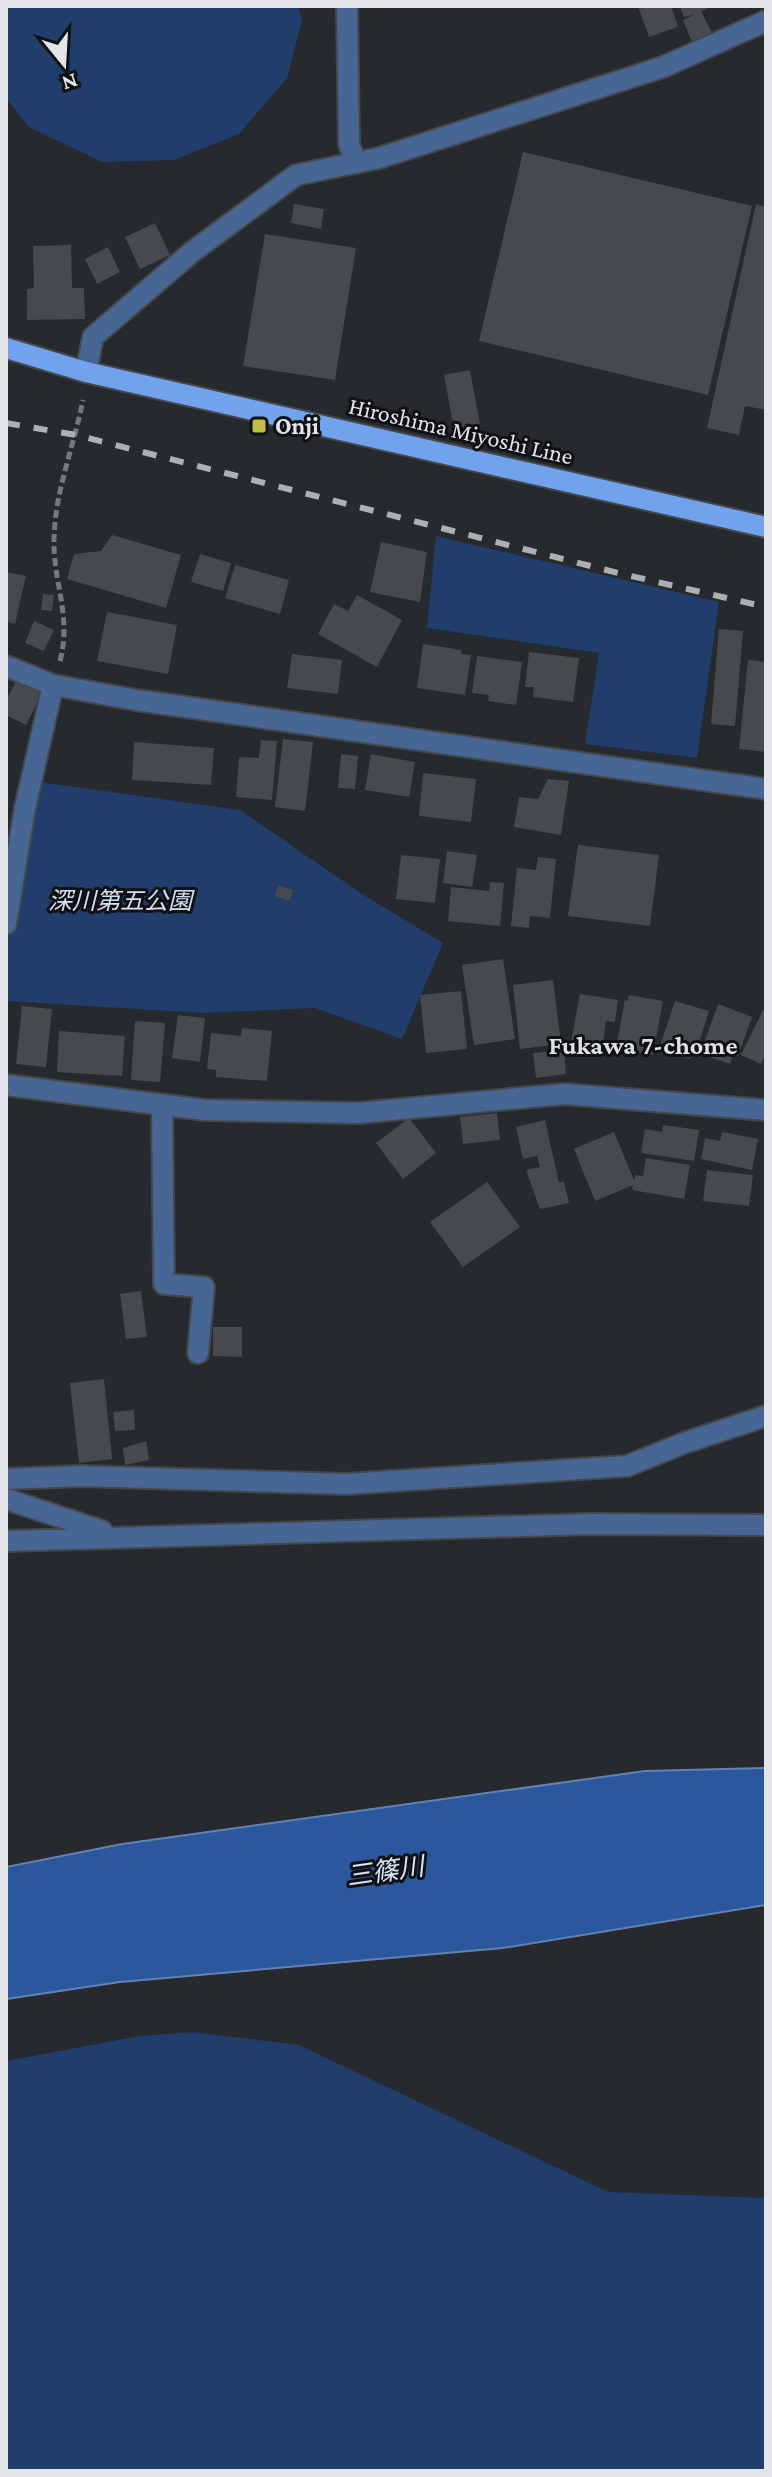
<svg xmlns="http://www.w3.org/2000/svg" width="772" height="2477" font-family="'Crimson Pro','Noto Sans JP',serif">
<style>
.green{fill:#203d6c}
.water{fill:#2b579c;stroke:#6282b3;stroke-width:2}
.building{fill:#46494d}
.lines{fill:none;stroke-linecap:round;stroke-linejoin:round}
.street-casing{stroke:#44474b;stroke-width:24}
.primary-casing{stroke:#44474b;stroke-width:24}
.path{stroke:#76797c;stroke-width:5;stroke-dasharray:8 4;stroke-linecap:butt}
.street{stroke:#486694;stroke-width:20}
.primary{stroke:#71a2ee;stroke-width:20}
.rail{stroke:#adafb3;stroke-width:6;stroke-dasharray:14 14;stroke-linecap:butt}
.poi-dot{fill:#bfbe42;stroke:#101113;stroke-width:3}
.labels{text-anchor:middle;stroke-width:6;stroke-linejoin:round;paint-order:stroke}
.poi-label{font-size:24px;font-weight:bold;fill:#e3e5e8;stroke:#101113;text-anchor:start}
.street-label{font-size:24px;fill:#e3e5e8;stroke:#101113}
.park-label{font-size:24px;font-style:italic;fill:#d3e0f4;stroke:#101113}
.neighbourhood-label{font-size:26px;font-weight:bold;fill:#dee1e7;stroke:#101113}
.water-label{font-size:26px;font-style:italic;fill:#d8e5f9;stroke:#101113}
</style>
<rect width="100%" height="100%" fill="#26292d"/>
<path class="green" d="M6 6H298L302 20 287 78 239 134 174 160 102 162 29 127 6 98Z
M436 536 719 602 697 758 585 744 599 653 427 628Z
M32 781 240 810 362 894 443 943 402 1039 315 1008 203 1013 6 1001V927Z
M193 2032 299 2045 608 2192 766 2198V2471H6V2061L140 2036Z"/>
<path class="water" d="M766 1768V1905L503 1948 120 1982 6 1999V1867L122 1844 645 1771Z"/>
<path class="building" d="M638 6H671L678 27 649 37Z
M680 6H714L701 11 712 33 692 42 683 20 695 14 684 17Z
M523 152 752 206 708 395 479 341Z
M294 204 324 209 321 229 291 223Z
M756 204 766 207V410L745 406 739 435 707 428Z
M155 223 170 255 140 269 125 237Z
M265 234 356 248 335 380 243 366Z
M71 245 72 288H84L85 319 27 320V289L34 288 33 246Z
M108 247 120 272 97 284 85 259Z
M470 370 480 424 454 429 444 375Z
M112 535 181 555 166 608 67 579 74 554 101 551Z
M381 542 427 552 420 602 370 592Z
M200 554 231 563 223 591 191 582Z
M235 565 289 580 280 614 225 598Z
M6 572 26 576 15 624 6 621Z
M43 594 54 595 52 611 41 610Z
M357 595 402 620 377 667 318 634 334 604 348 611Z
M107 612 177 625 168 674 97 661Z
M34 621 54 630 44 651 25 643Z
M719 629 743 631 735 726 711 724Z
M423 644 462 650 461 654 471 655 465 695 417 688Z
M529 652 579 658 573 702 533 697 534 687H525Z
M292 654 342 660 338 694 287 688Z
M477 656 522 662 516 705 488 701 489 695 472 693Z
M748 660 766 662V752L739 749Z
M17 679 43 691 26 725 6 715V701Z
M283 739 313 742 305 811 275 807Z
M261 740 277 741 272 800 236 797 239 757 259 758Z
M134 742 214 748 211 785 132 780Z
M341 754 358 756 355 789 338 788Z
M371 754 415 762 409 797 365 790Z
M423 773 476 779 471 822 419 816Z
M548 779 569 781 561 835 514 827 519 797 538 799Z
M578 845 659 855 650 926 568 916Z
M447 851 477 855 472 887 443 883Z
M401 855 440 859 435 903 396 899Z
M538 857 556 859 550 918 530 916 529 928 511 926 517 868 536 870Z
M490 882 504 883 500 926 448 921 451 887 489 891Z
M278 885 293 890 290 901 275 896Z
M503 959 515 1039 474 1045 462 965Z
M553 980 561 1044 520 1049 513 985Z
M461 991 467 1049 426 1053 420 995Z
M580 994 618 1000 615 1022 606 1021 602 1052 570 1047Z
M629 995 663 1001 653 1055 616 1048 625 1000 628 1001Z
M675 1001 709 1011 698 1046 694 1045 690 1059 659 1049Z
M718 1004 752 1017 738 1056 733 1055 730 1064 706 1056 710 1045 704 1043Z
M22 1006 52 1009 46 1067 16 1064Z
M763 1010 766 1011V1053L761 1064 741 1055Z
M178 1015 205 1018 200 1062 172 1058Z
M135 1021 165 1023 160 1082 131 1080Z
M242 1028 272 1031 267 1081 216 1077V1070L207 1069 211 1033 241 1036Z
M59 1031 125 1036 122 1076 57 1072Z
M564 1050 566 1074 536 1078 533 1053Z
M497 1113 500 1140 463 1144 460 1117Z
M409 1118 436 1153 403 1179 376 1143Z
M545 1120 559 1183 564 1182 569 1203 540 1209 526 1170 540 1167 537 1156 523 1159 516 1127Z
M663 1125 699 1130 694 1161 641 1153 645 1129 662 1132Z
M614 1132 634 1180 635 1175 643 1176 646 1158 690 1165 684 1199 632 1190 633 1185 595 1201 574 1149Z
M722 1132 758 1139 752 1170 701 1159 705 1138 720 1141Z
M707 1170 753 1175 749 1206 703 1201Z
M487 1182 520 1227 463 1267 430 1222Z
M141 1291 147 1337 126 1339 120 1294Z
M213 1327H242V1357L213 1356Z
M104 1379 112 1459 79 1463 70 1383Z
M134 1410 135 1430 115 1431 113 1412Z
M146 1441 149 1460 125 1465 123 1448Z"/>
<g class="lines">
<defs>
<path id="street" d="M347 6 349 144 356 163
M86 372 93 337 192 252 296 175 379 158 663 67 766 21
M6 666 53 685 136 700 766 789
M6 924 25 808 53 685
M6 1085 205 1110 358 1113 564 1094 766 1110
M162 1105 164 1284 204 1287 198 1353
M6 1479 81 1476 346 1484 627 1466 684 1443 766 1416
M6 1499 102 1531
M6 1541 590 1524 766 1525"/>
<path id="primary" d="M6 348 86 372 766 527"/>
</defs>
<use href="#street" class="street-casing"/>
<use href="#primary" class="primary-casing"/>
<path class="path" d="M60 661C72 616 53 583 54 539 55 491 74 446 83 400"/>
<use href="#street" class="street"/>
<use href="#primary" class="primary"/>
<path class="rail" d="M6 423 76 435 618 573 766 607"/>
</g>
<rect class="poi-dot" x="251" y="418" width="16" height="16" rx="4"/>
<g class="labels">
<g class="poi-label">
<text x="275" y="434">Onji</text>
</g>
<g class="street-label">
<text transform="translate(461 431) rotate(13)" y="8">Hiroshima Miyoshi Line</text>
</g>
<g class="park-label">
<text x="120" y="909">深川第五公園</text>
</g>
<g class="neighbourhood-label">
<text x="643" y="1054">Fukawa 7-chome</text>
</g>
<g class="water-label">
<text transform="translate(385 1871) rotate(-8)" y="9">三篠川</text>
</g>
</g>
<rect width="772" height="2477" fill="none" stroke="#e3e5e8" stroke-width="16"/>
<g transform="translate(64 64) rotate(162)" stroke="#101113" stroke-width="6" paint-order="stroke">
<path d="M0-6L14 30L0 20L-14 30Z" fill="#e3e5e8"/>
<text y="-12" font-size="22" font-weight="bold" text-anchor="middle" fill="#e3e5e8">N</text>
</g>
</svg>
